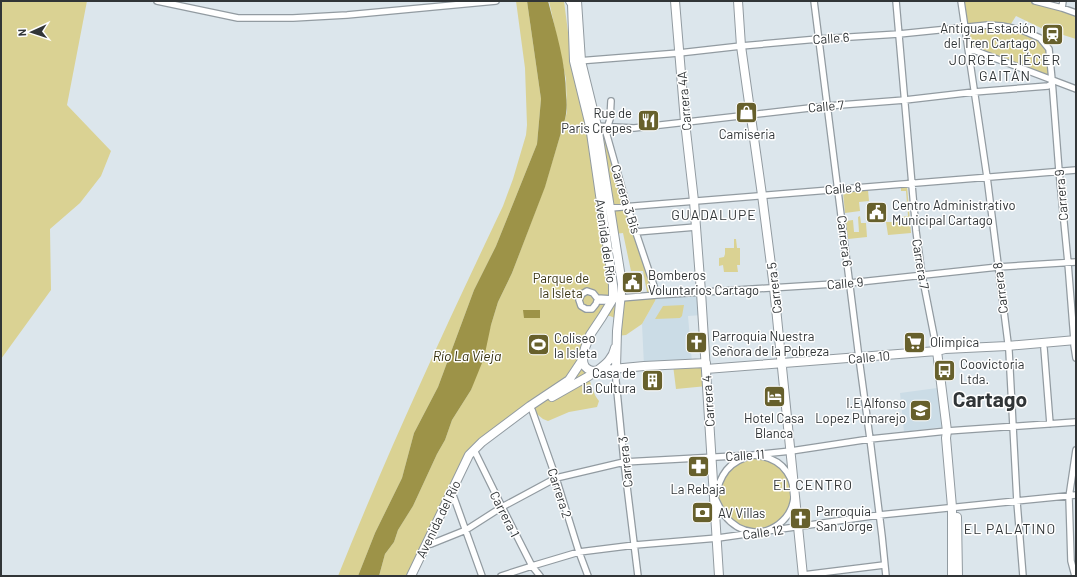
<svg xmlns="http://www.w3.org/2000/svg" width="1077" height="577" font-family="Barlow,sans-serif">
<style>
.built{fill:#cbdce6}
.green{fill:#dad293}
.water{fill:#9d9348}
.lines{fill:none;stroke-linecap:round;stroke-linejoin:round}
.street-casing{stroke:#929ba1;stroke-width:8}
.secondary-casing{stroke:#929ba1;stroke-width:10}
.street{stroke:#fff;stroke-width:5.5}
.secondary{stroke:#fff;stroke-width:8}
.labels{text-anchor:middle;stroke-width:3;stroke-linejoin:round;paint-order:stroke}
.poi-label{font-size:13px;fill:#313537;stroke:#fff;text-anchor:start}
.street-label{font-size:13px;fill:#313537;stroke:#fff}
.park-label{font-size:13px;fill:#3a3514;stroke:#fff}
.neighbourhood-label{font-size:14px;letter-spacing:1px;fill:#313537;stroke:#fff}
.water-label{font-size:14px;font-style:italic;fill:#35300e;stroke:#fff}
.town-label{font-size:21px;font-weight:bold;fill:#313537;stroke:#fff}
</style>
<rect width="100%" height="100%" fill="#dce6ec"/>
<path class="built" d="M701 292 702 315 688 316 692 363 644 366 642 324 655 301 657 295Z
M937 388 942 427 904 432 900 393Z"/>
<path class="green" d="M1 1H87L67 105 111 151 101 176 80 203 50 229 51 290 1 359Z
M516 1H527L541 99 537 144 496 246 474 290 438 387 414 433 402 478 375 533 358 576H338C388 451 445 328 503 206L513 179 526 135 527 125 525 68Z
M549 1H564L570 48 590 126 613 298 657 295 655 301 642 324 626 335 617 336 616 368 597 371 612 357 615 318 610 316H606L585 348C588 366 588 387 599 401L597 407 569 412 548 421 543 419 532 410 469 455 410 576H379L385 554 394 542 398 530 413 506 437 454 445 440 452 420 471 390 498 302 512 273 545 186 565 119 567 112 566 79Z
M962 1H1036L1076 13V39L1041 28 1016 16 1009 27 1040 38 1049 49 1052 80 968 48Z
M597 126H608L606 132 655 288 651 292H647L643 271H631L623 233 614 234Z
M907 186 911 233 888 235 886 222H893V218L908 216 906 191H901V187Z
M868 190 869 201 859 202 860 211 845 213 843 192Z
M860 216 861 223H866L867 237 848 239 846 221 853 220 854 232H859L858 217Z
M734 239H736L737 248H740V265H737L738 272H724L723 265 719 266V258L724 257 725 254V248H734Z
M684 305 682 316 680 318 655 319 663 306Z
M706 363 707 386 676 389 673 365Z
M753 455 780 464 795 490 786 517 760 532 731 523 715 498 727 469Z"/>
<path class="water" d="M527 1H548C556 32 566 63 566 95 567 103 567 111 565 119L545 187 512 273 498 302 491 325 484 358 471 390 452 420 445 440 437 454 413 506 398 530 394 542 385 554 379 576H358L375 533 402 478 414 433 438 387 474 290 496 246 537 144 541 99Z
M523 310H540V318H524Z"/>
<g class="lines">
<defs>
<path id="street" d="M157 1 238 18H293L347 15 496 1
M814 1 859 358 870 439 882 536 886 576
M896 1 916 231 922 275 937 351
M961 1 987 177 1009 351 1017 502 1023 576
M1035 1 1062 8 1076 13
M1062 8 1063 1
M968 48 1076 89
M578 61 679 53 741 46 818 39 899 34 988 25 1002 26 1022 30 1040 38 1049 49 1052 80 1059 171 1068 263 1074 340
M611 101 610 119 606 132 627 206 657 295
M595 126 634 128 827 106 905 100 974 92 1048 86 1051 84 1052 80
M610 208 1076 170
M636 232 696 227
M587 291 593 293 597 298 613 299 605 301H597L596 304 592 309H586L581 306 579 300 582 294Z
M621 298 657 295 850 283 998 267 1076 262
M1074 345 1076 358
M1044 348 1050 424
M616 368V381L624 462 638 576
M532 410 556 478 579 552 588 576
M474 450 502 507 532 566 540 576
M753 455C766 456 779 460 787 472 814 513 758 556 725 516 721 511 718 504 715 498 720 475 728 461 753 455Z
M453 495 482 576
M431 544 466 530 502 507 556 478 624 462 753 455 791 451 870 439 947 431 1076 422
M803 575 884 565
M501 576 532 566 579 552 635 545 718 538 879 515 1076 495
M1075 576 1071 561 1069 497 1076 450"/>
<path id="secondary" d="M577 1 581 61 597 126 622 284 617 331 616 368
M675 1 685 122 694 201 701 292 719 576
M738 1 741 46 762 195 774 288 803 576
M937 351 947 431 946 438 952 507V576
M583 359C583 366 586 369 592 371L644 366 706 363
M706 369 937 351 945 349 1007 346 1076 340
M598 370C606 364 613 358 615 348
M552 397 589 376 595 371
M957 517 958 576
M411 576 469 455 482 442 530 406 569 380 583 359 585 348 590 335 602 317 613 299V285L590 126 574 61 572 4 570 1"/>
</defs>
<use href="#street" class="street-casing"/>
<use href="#secondary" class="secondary-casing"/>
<use href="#street" class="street"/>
<use href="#secondary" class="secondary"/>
</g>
<defs>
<symbol id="station-square" viewBox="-11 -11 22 22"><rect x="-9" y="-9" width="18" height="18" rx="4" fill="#67602c" stroke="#fff"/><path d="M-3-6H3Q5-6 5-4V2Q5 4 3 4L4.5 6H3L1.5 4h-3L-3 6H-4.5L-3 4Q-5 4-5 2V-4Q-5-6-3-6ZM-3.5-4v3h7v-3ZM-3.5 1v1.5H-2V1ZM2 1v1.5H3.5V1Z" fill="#fff"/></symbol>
<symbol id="shop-square" viewBox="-11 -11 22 22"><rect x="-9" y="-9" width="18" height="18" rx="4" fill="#67602c" stroke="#fff"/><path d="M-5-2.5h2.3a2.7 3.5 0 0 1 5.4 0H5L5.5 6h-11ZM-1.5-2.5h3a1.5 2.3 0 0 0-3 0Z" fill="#fff"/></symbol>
<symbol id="restaurant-square" viewBox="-11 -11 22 22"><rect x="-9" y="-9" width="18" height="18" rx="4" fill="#67602c" stroke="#fff"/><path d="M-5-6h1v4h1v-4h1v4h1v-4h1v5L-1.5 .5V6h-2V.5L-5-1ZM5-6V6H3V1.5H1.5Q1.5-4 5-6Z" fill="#fff"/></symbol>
<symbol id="civic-square" viewBox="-11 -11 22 22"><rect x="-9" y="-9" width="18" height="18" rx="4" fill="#67602c" stroke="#fff"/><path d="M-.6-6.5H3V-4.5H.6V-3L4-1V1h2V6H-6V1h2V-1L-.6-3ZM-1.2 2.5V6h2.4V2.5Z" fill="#fff"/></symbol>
<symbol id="supermarket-square" viewBox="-11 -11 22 22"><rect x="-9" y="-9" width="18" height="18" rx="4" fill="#67602c" stroke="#fff"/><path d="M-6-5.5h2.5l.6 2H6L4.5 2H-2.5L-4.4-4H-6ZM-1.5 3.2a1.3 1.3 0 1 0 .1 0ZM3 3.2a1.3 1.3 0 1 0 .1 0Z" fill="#fff"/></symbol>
<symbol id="church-square" viewBox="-11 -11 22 22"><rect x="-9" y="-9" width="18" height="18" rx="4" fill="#67602c" stroke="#fff"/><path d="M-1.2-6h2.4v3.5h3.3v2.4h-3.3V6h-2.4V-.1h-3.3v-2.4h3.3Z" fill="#fff"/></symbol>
<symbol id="stadium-square" viewBox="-11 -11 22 22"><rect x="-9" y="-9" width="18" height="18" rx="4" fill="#67602c" stroke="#fff"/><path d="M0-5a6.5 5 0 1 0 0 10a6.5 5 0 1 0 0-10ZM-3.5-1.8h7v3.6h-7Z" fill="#fff"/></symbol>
<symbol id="bus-square" viewBox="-11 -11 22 22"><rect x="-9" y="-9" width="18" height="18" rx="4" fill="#67602c" stroke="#fff"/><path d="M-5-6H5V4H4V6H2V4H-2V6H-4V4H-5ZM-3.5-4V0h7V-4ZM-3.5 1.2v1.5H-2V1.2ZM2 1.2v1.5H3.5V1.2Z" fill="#fff"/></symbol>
<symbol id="building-square" viewBox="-11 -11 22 22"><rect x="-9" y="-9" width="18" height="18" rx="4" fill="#67602c" stroke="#fff"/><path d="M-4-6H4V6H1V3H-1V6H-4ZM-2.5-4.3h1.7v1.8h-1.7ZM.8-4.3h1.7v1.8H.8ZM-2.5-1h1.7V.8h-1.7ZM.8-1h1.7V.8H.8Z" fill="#fff"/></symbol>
<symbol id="hotel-square" viewBox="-11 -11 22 22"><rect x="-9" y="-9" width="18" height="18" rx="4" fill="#67602c" stroke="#fff"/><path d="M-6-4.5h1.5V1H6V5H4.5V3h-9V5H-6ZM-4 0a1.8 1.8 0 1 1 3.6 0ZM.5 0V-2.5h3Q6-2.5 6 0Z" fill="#fff"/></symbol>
<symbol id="school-square" viewBox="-11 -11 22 22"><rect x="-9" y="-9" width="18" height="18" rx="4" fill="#67602c" stroke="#fff"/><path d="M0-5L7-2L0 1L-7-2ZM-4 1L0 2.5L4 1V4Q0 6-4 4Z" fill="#fff"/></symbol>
<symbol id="pharmacy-square" viewBox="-11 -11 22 22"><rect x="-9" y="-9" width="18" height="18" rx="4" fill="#67602c" stroke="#fff"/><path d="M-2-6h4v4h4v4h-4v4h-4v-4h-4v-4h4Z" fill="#fff"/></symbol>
<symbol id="bank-square" viewBox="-11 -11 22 22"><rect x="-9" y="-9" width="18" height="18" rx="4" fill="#67602c" stroke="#fff"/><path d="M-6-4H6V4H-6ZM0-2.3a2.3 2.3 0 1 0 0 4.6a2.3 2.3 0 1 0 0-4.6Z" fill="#fff"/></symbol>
</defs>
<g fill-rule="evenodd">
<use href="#station-square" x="1040" y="22" width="25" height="25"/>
<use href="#shop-square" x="734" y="100" width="25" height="25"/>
<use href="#restaurant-square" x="636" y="108" width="25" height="25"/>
<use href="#civic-square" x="864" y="200" width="25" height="25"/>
<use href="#civic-square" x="620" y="270" width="25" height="25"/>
<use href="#supermarket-square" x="902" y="330" width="25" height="25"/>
<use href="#church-square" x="684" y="330" width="25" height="25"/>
<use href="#stadium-square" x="526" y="332" width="25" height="25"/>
<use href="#bus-square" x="932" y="358" width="25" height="25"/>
<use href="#building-square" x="640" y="368" width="25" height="25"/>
<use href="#hotel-square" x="762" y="384" width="25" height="25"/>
<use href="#school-square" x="908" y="398" width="25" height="25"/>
<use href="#pharmacy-square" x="686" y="454" width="25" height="25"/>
<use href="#bank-square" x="690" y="500" width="25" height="25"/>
<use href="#church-square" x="788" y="506" width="25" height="25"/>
</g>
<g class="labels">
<g class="poi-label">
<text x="1036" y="33" text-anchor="end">Antigua Estación<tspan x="1036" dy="15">del Tren Cartago</tspan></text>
<text x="632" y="118" text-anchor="end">Rue de<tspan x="632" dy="15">Paris Crepes</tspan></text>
<text x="747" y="139" text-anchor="middle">Camiseria</text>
<text x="892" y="210">Centro Administrativo<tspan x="892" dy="15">Municipal Cartago</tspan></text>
<text x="648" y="280">Bomberos<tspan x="648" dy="15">Voluntarios Cartago</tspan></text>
<text x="712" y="341">Parroquia Nuestra<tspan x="712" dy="15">Señora de la Pobreza</tspan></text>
<text x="554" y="343">Coliseo<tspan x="554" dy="15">la Isleta</tspan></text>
<text x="930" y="347">Olimpica</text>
<text x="960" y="369">Coovictoria<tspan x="960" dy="15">Ltda.</tspan></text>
<text x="636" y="378" text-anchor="end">Casa de<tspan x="636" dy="15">la Cultura</tspan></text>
<text x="906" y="408" text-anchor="end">I.E Alfonso<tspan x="906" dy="15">Lopez Pumarejo</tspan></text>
<text x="774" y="423" text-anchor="middle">Hotel Casa<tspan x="774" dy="15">Blanca</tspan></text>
<text x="698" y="494" text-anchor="middle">La Rebaja</text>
<text x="816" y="516">Parroquia<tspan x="816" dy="15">San Jorge</tspan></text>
<text x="718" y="518">AV Villas</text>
</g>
<g class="street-label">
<text transform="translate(831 38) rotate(-4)" y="5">Calle 6</text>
<text transform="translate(684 101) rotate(-95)" y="5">Carrera 4A</text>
<text transform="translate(826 106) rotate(-5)" y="5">Calle 7</text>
<text transform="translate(843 188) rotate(-5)" y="5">Calle 8</text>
<text transform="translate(1061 195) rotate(-95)" y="5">Carrera 9</text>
<text transform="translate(626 199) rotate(73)" y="5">Carrera 3 Bis</text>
<text transform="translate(606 241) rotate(82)" y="5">Avenida del Río</text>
<text transform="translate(845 241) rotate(83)" y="5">Carrera 6</text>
<text transform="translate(921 264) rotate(81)" y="5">Carrera 7</text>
<text transform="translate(845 283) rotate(-5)" y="5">Calle 9</text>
<text transform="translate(774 288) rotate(-97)" y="5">Carrera 5</text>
<text transform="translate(1000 288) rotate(-97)" y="5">Carrera 8</text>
<text transform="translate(869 357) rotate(-5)" y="5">Calle 10</text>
<text transform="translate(708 401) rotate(-94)" y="5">Carrera 4</text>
<text transform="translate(745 455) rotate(-4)" y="5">Calle 11</text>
<text transform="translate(625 462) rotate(-96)" y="5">Carrera 3</text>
<text transform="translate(560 493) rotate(72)" y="5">Carrera 2</text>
<text transform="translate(505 514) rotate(63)" y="5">Carrera 1</text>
<text transform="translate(438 519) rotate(-64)" y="5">Avenida del Río</text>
<text transform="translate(763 532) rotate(-8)" y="5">Calle 12</text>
</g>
<g class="park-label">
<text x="561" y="283">Parque de<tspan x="561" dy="15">la Isleta</tspan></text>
</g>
<g class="neighbourhood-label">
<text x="1005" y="65">JORGE ELIÉCER<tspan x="1005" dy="16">GAITÁN</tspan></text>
<text x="714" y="220">GUADALUPE</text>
<text x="813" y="490">EL CENTRO</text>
<text x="1010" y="534">EL PALATINO</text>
</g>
<g class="water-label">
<text x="467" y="361">Río La Vieja</text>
</g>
<g class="town-label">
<text x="990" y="407">Cartago</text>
</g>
</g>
<rect width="1077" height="577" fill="none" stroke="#313537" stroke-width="4"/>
<g transform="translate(32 32) rotate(267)" stroke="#ffffff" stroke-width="3" paint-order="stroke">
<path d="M0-3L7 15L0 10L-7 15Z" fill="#313537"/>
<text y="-6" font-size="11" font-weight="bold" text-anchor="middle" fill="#313537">N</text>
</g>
</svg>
